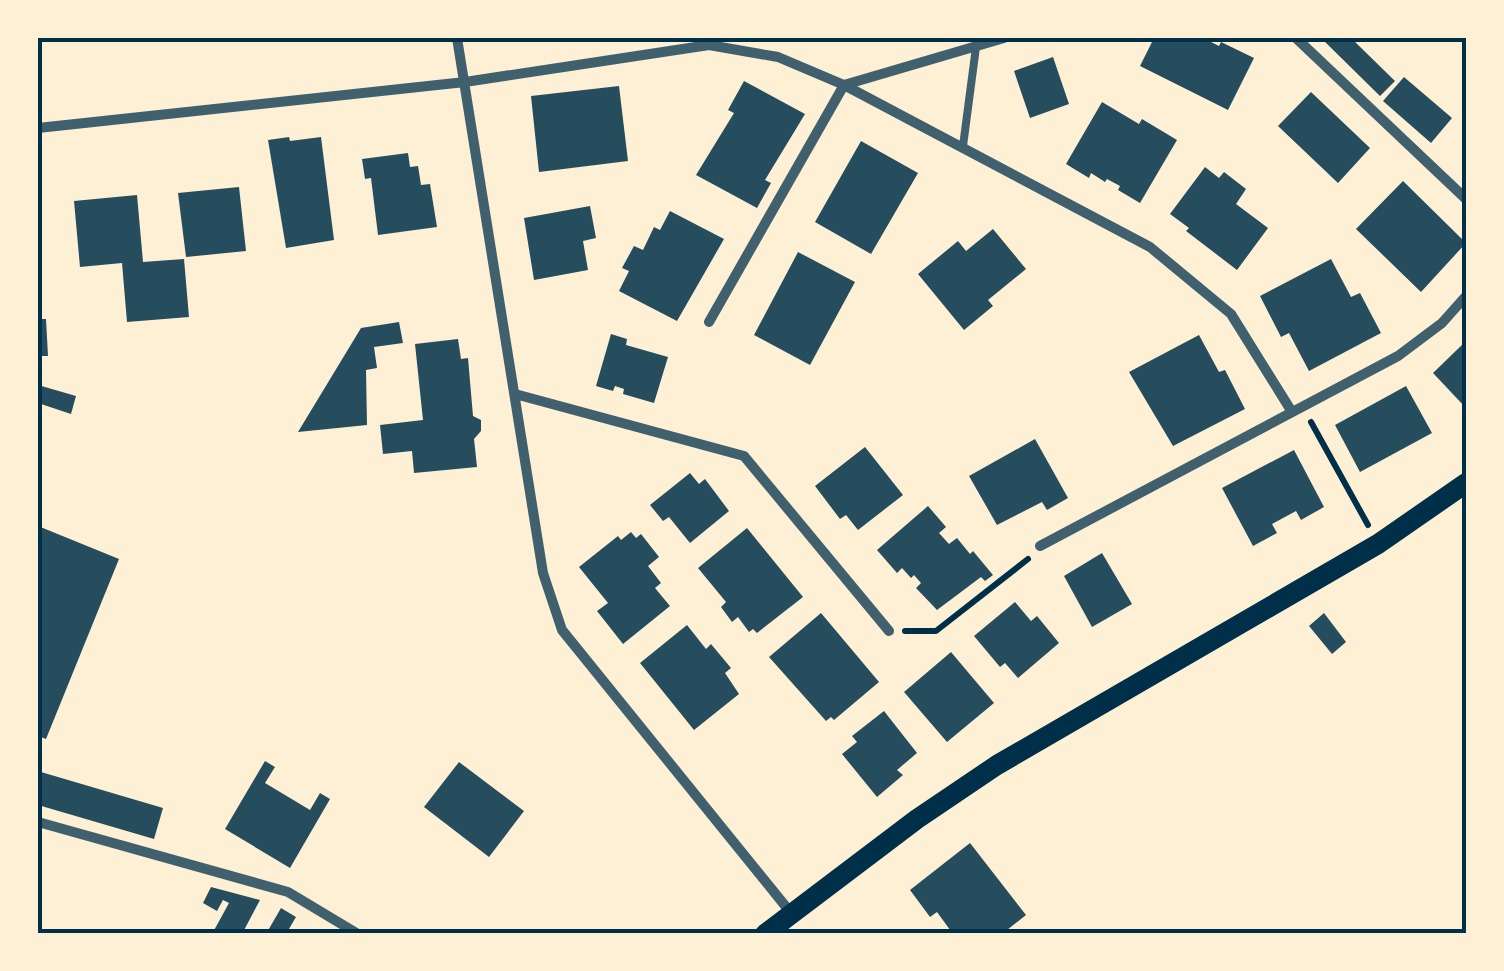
<svg xmlns="http://www.w3.org/2000/svg" width="1504" height="971" font-family="'Varela Round',sans-serif">
<style>
.building{fill:#264d5e}
.lines{fill:none;stroke-linecap:round;stroke-linejoin:round}
.path{stroke:#003049;stroke-width:6}
.service{stroke:#3f606c;stroke-width:8}
.minor{stroke:#3f606c;stroke-width:10}
.secondary{stroke:#003049;stroke-width:20}
.neatline{fill:none;stroke:#003049;stroke-width:4}
</style>
<rect width="100%" height="100%" fill="#fdf0d5"/>
<path class="building" d="M1154 38H1203L1219 46 1221 42 1254 58 1228 110 1140 66Z
M1321 38H1351L1395 81 1380 96Z
M1053 57 1069 104 1030 118 1014 71Z
M1404 77 1452 118 1431 143 1383 101Z
M744 81 805 114 765 180 771 183 757 208 696 175 734 113 728 110Z
M619 86 628 161 539 172 531 96Z
M1311 92 1370 148 1338 183 1278 126Z
M1102 102 1139 124 1142 119 1177 140 1140 203 1118 190 1120 186 1107 179 1105 182 1091 173 1089 178 1066 164Z
M289 137 290 141 321 137 334 240 286 248 268 140Z
M861 141 918 173 871 254 815 222Z
M408 153 410 167 418 166 421 185 430 184 437 227 378 235 371 178 365 179 362 159Z
M1205 167 1219 178 1224 172 1246 189 1236 204 1268 228 1237 270 1186 231 1189 228 1170 214Z
M1403 181 1466 243 1421 292 1356 229Z
M239 187 246 251 186 257 178 193Z
M137 195 143 262 184 259 189 317 127 322 122 263 80 267 74 201Z
M590 206 596 238 583 241 588 270 534 280 524 218Z
M670 211 724 239 677 321 619 291 629 271 622 268 634 246 643 250 654 227 660 230Z
M993 229 1026 269 988 300 993 306 964 330 918 274 958 241 966 251Z
M798 252 855 282 810 365 754 335Z
M1331 259 1351 297 1360 293 1381 333 1309 371 1289 333 1281 337 1260 296Z
M38 319H46L48 356H38Z
M399 322 403 343 374 347 377 368 366 370 367 425 298 432 361 328Z
M611 334 627 339 626 345 668 357 654 403 623 394 624 389 615 386 613 391 596 386Z
M1199 335 1219 372 1225 370 1245 409 1173 446 1129 372Z
M458 339 461 359 468 358 473 416 481 420V431L474 439 477 467 414 473 412 451 383 454 380 425 423 420 415 344Z
M1466 341V408L1433 373Z
M38 385 76 396 71 414 38 403Z
M1406 386 1432 433 1360 472 1335 425Z
M1035 439 1068 498 1047 510 1042 502 997 525 969 476Z
M865 447 903 495 858 530 846 515 840 519 815 486Z
M1294 450 1324 507 1301 520 1296 511 1272 524 1277 533 1253 546 1222 488Z
M690 473 699 484 705 479 729 511 690 543 669 517 663 521 650 505Z
M928 506 946 527 939 533 949 544 957 538 970 554 973 551 993 575 985 581 981 577 937 610 916 588 921 583 914 575 911 578 902 568 897 573 877 550Z
M38 526 119 559 46 739 38 736Z
M747 528 803 597 757 633 753 629 749 632 738 617 732 622 721 607 726 602 698 568Z
M631 532 636 538 641 534 659 557 648 566 661 583 655 588 670 606 623 644 597 611 608 603 579 567 618 536 621 540Z
M1102 553 1132 604 1092 627 1064 576Z
M1015 602 1031 621 1037 616 1059 643 1018 678 1005 663 1000 667 974 636Z
M821 613 879 682 834 720 831 717 826 721 769 657Z
M1324 613 1346 642 1332 654 1309 626Z
M687 625 706 649 711 644 731 668 725 673 739 694 694 730 640 663Z
M951 652 994 703 947 742 904 692Z
M884 711 917 753 897 770 903 775 877 797 842 754 857 742 852 736Z
M265 761 275 767 265 783 310 810 320 793 330 799 290 868 225 829Z
M459 762 524 811 489 857 424 807Z
M41 772 163 808 154 839 38 805Z
M970 843 1026 915 1002 934H953L937 912 930 917 910 890Z
M211 887 260 900 242 934H212L229 903 223 900 217 911 203 903Z
M281 908 296 917 286 934H266Z"/>
<g class="lines">
<path class="path" d="M1311 422 1368 525
M905 631H936L1028 559"/>
<path class="service" d="M963 146 976 47"/>
<path class="minor" d="M457 38 543 573 562 630 791 913
M1296 38 1466 199
M38 128 465 82 709 45 778 57 844 85 1004 38
M709 322 844 85 1150 247 1231 314 1292 412
M515 394 744 456 889 631
M1040 546 1398 356 1442 323 1466 296
M38 822 288 892 358 934"/>
<path class="secondary" d="M765 934 917 819 997 765 1378 544 1466 483"/>
</g>
<rect width="1504" height="971" fill="none" stroke="#fdf0d5" stroke-width="80"/>
<rect x="40" y="40" width="1424" height="891" class="neatline"/>
</svg>
